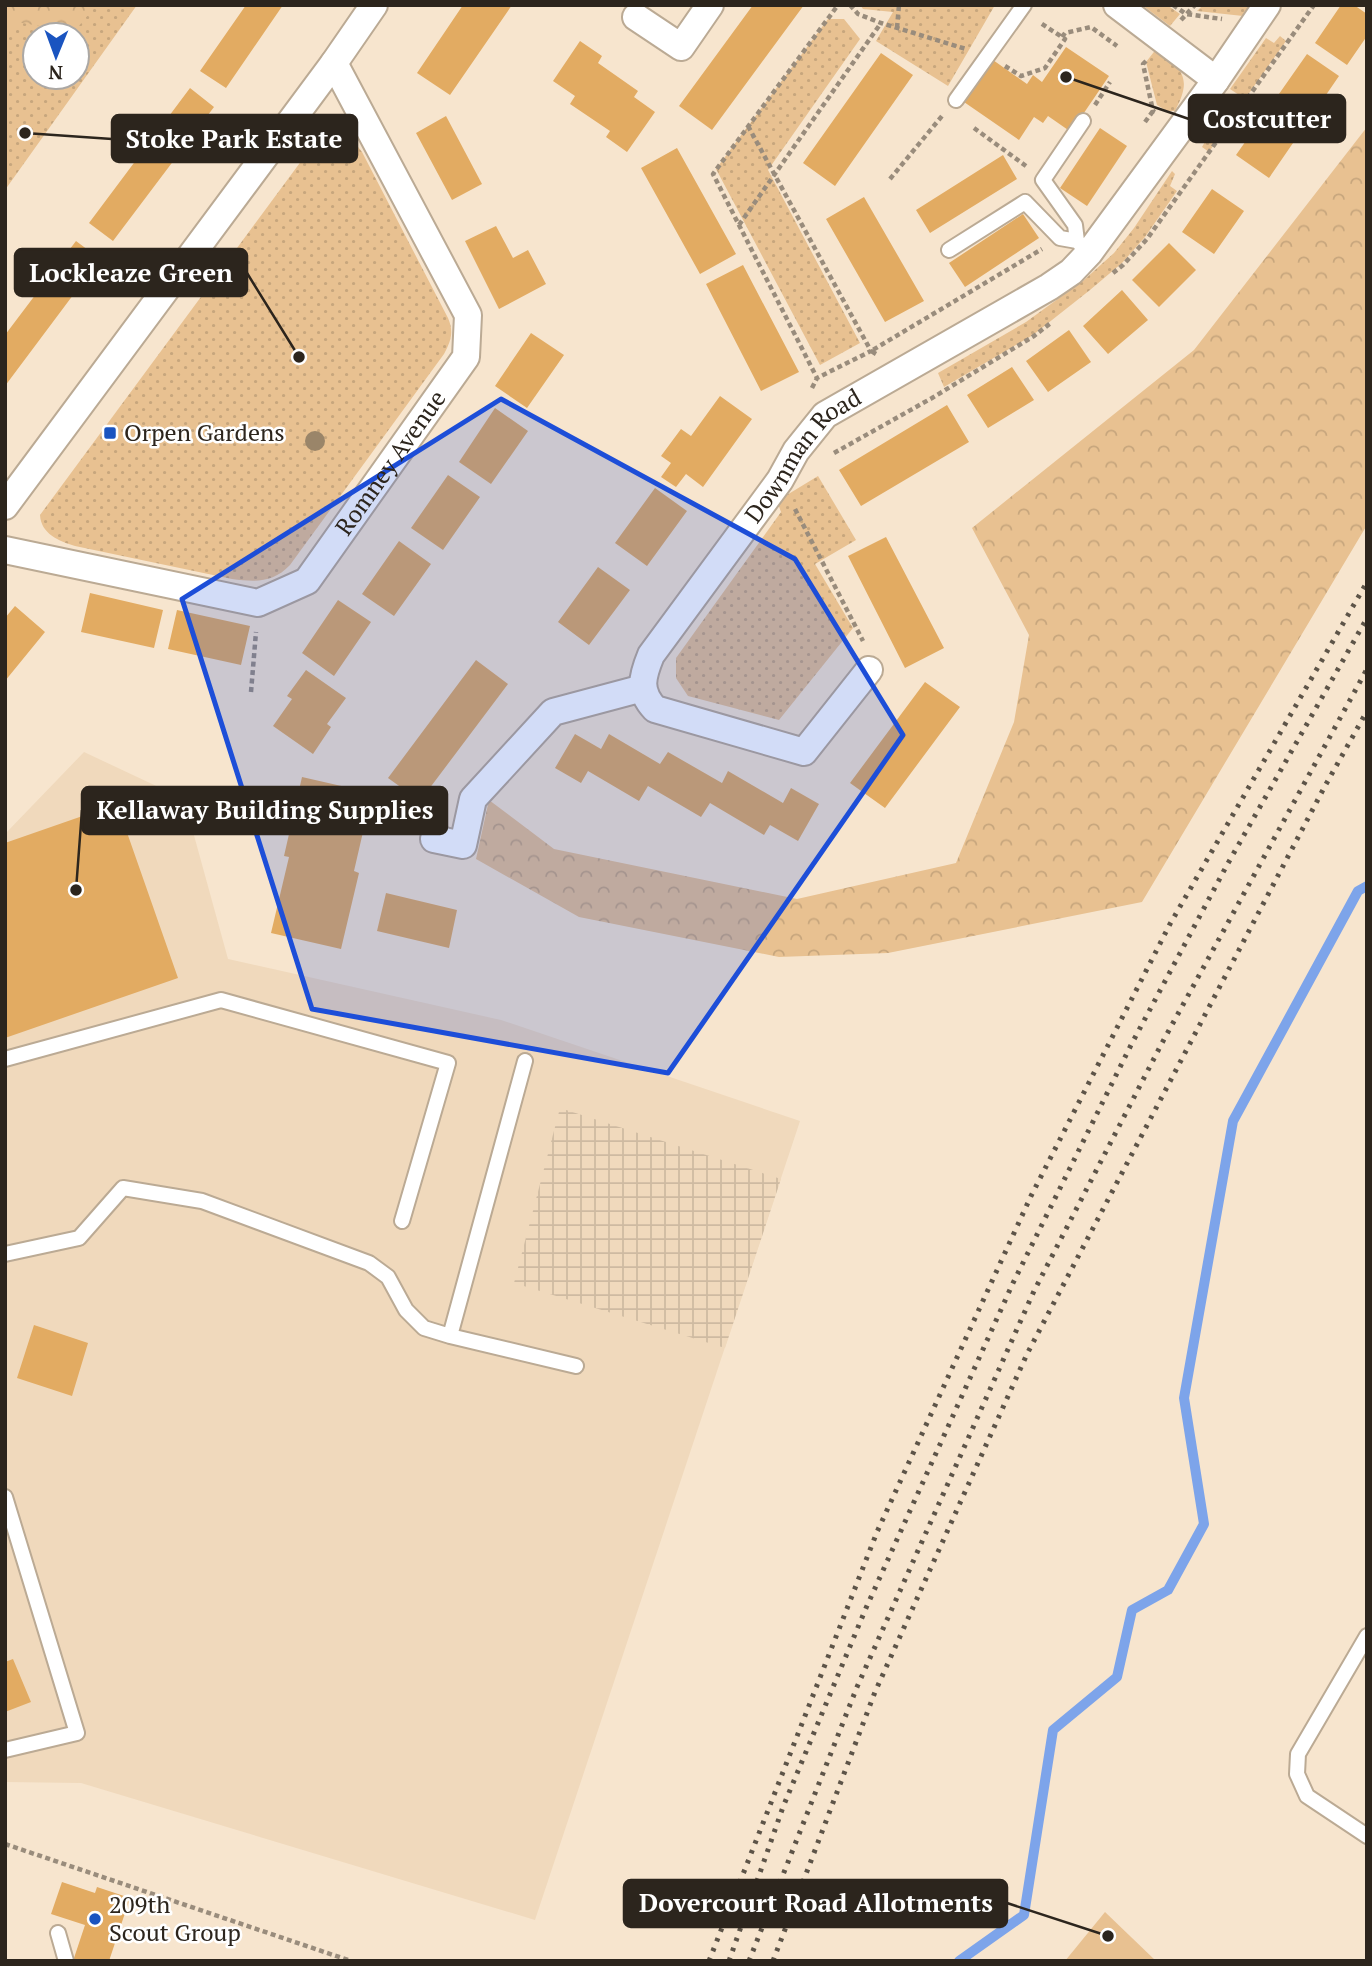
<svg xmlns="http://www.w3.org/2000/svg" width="1372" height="1966" font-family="'PT Serif',serif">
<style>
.built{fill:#f0d9bc}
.industrial{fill:url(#industrial-grid)}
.grass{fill:url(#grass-dots);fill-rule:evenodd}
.forest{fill:url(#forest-crowns)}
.garden{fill:#e8c191}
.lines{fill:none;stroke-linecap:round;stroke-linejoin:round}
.stream{stroke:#7da4ea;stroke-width:10}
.building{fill:#e2ab62}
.service-casing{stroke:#bbaa94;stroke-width:18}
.minor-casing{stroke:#bbaa94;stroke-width:30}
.path{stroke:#998c7c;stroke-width:4.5;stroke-dasharray:5 3.5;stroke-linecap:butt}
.service{stroke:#fff;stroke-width:14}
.minor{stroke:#fff;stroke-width:26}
.rail{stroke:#5d5448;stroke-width:5;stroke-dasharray:3.5 7;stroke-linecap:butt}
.tree{fill:#9a8569}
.marked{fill:#1d4ed8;fill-opacity:0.2;stroke:#1d4ed8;stroke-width:5;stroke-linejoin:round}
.poi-dot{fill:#1a54c0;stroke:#fff;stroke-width:2.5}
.labels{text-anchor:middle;stroke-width:5;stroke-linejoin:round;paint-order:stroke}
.poi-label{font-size:24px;fill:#2c251d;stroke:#fff;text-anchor:start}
.street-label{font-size:24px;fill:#2c251d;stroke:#fff}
.leader{fill:none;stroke:#2c251d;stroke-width:2.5}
.callout-dot{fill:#2c251d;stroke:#fff;stroke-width:2.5}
.callout{fill:#2c251d;stroke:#2c251d;stroke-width:2.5}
.callout-label{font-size:26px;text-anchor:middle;font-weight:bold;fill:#fff}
</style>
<defs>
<pattern id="industrial-grid" width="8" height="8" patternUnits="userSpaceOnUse" patternTransform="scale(1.75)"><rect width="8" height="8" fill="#f0d9bc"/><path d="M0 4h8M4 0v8" fill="none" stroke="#cebaa1"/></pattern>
<pattern id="grass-dots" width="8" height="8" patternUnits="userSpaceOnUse" patternTransform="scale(1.75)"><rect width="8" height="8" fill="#e8c191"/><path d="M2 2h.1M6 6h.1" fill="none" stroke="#c7a67d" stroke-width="1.8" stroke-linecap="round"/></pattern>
<pattern id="forest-crowns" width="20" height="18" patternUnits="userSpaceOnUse" patternTransform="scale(1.75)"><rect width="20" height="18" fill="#e8c191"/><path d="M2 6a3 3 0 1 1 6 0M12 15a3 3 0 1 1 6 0" fill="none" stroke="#c7a67d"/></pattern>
</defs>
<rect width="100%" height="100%" fill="#f7e5ce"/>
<path class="built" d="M84 752 184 799 228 959 501 1020 800 1121 535 1920 81 1783 5 1782V834Z"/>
<path class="industrial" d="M560 1108 781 1179 725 1348 514 1283Z"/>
<path class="grass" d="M5 5H137L5 190ZM35 35H77V77H35Z
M860 5H995L948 86 876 41 893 12 863 9Z
M1142 5H1167L1180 14 1170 26Z
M1203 5H1252L1243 16 1197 11Z
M828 19H844L860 39 768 170 860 343 820 365 716 169Z
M1280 36 1286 41 1245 99 1230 89 1266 38 1274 43Z
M1157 48C1182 70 1193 77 1175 111H1167L1157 105 1146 62Z
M1225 96 1239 107 1209 152 1202 147 1206 140 1199 135Z
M326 135C343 133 352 138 362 152L448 318C454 332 451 341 444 354L290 565C273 583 255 582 232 579L75 546C59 541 41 534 40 515L316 141Z
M1172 171 1175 174 1170 186 1177 191 1145 237 1122 263 1090 290 1033 335 944 387 938 373 1026 322 1084 280 1114 253 1134 228Z
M818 476 856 540 815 564 853 628 779 720 688 696 676 678V658L781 512 777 501Z"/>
<path class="forest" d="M5 5H96L74 32 17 22 5 36Z
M1367 127V525L1142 902 888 953 779 957 579 917 476 859 489 800 554 849 797 899 956 863 1014 722 1029 635 972 528 1194 350Z"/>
<path class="garden" d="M1105 1912 1156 1961H1065Z"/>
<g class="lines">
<path class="stream" d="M959 1961 1024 1915 1053 1730 1117 1677 1132 1610 1168 1590 1204 1524 1184 1398 1233 1121 1358 891 1367 886"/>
</g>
<path class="building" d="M246 5H283L226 88 200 71Z
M463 5H512L450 95 417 73Z
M753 5H804L712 130 679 106Z
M1341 5H1354L1367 14V36L1347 65 1315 43Z
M580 41 602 56 598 63 638 91 634 97 655 112 627 152 606 137 610 131 570 104 575 96 553 81Z
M1066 47 1109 76 1071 132 1048 116 1043 123 1034 117 1019 140 964 102 993 60 1027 84 1033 75 1042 82Z
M881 53 913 75 835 186 803 163Z
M1307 54 1339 76 1269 178 1236 155Z
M190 88 214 107 113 241 89 223Z
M446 116 482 184 452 200 416 133Z
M1100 128 1127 146 1087 206 1060 188Z
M677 148 736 254 700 274 641 168Z
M1003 155 1017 179 930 233 916 210Z
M1212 189 1244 211 1214 254 1182 232Z
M864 197 924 301 885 322 826 219Z
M1023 214 1039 238 965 287 949 263Z
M496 226 513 258 528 250 546 284 499 309 465 241Z
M76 241 100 259 5 386V335Z
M1169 243 1196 270 1159 307 1132 280Z
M743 265 799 372 761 391 706 284Z
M1122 290 1148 320 1108 354 1083 326Z
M1069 330 1091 362 1048 392 1026 361Z
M531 333 564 355 527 408 495 386Z
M1012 367 1034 400 988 428 967 395Z
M720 396 752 419 703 487 686 474 676 487 661 477 671 463 661 456 681 429 691 436Z
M947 405 969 442 861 506 839 470Z
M495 408 528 431 491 484 459 462Z
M448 475 480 497 443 550 411 528Z
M655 488 687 511 647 566 615 543Z
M886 537 944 648 905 668 848 556Z
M399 541 431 564 394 616 362 594Z
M598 567 630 590 589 645 558 622Z
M90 593 163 610 154 648 81 632Z
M338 600 371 622 334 676 302 653Z
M15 606 45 632 5 681V618Z
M177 610 250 626 241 665 168 649Z
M476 660 508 684 420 801 388 778Z
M306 670 346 698 327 724 331 727 313 754 273 726 292 699 287 696Z
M925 682 960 707 885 808 850 783Z
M575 734 601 749 609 734 660 764 668 752 722 783 728 771 783 803 791 788 819 804 798 841 770 825 764 835 710 803 701 817 648 786 639 801 588 771 581 783 555 768Z
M302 777 372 793 354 871 359 873 341 949 271 933 289 857 284 856Z
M117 804 178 978 5 1038V942H7L5 936V843Z
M386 893 457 910 449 948 377 931Z
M34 1325 88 1343 72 1396 17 1378Z
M13 1659 31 1702 5 1712V1662Z
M62 1882 95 1893 97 1887 130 1898 109 1961H73L85 1925 51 1914Z"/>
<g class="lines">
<defs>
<path id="service" d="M956 100 1024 5
M1077 241 1075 225 1043 180 1083 121
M949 250 1025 202 1060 238 1077 241 1089 253
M5 1059 221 1000 448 1063 402 1221
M5 1254 79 1238 123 1188 202 1201 369 1263 388 1277 406 1310 424 1328 450 1336 576 1366
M450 1336 525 1061
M5 1497 77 1733 5 1750
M1367 1636 1298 1754 1297 1774 1307 1796 1367 1836
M58 1933 66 1961"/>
<g id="minor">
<path d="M1117 5 1216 80"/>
<path d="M636 17 681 47 710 5"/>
<path d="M5 506 334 63 374 5"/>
<path id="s1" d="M5 550 258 603 307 581 466 357 468 315 334 63"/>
<path id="s2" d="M869 670 804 752 655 709C638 691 642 677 651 655L780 480 796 451 825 415 1049 287 1071 272 1089 253 1216 80 1267 5"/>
<path d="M434 839 463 845 473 799 553 712 643 688"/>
</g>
</defs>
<use href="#service" class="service-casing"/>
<use href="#minor" class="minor-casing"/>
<path class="path" d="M850 5 858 14 881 23 966 49
M1173 5 1186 14 1222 19
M1181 20 1195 5
M897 28 899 5
M1062 37 1065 33 1091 27 1117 46
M1146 61 1143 64 1153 111 1155 112
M1005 66 1021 76 1045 68 1065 39 1039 22
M1095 105 1110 82
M1145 122 1153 111
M748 126 871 351 817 378
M974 128 1026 166
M890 179 942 116
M739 225 881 23
M1113 273 1123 265 1147 239 1314 5
M876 354 871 351 1042 249
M812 388 817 378 713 174 838 5
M834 453 932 398 1034 336 1052 322
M795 509 863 641
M251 692 256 632
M5 1844 351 1961"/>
<use href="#service" class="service"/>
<use href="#minor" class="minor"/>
<path class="rail" d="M709 1961 877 1532 1031 1196 1170 924 1367 582
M729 1961 783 1807 866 1608 1013 1283 1131 1045 1227 865 1367 618
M749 1961 857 1687 1034 1291 1162 1043 1367 669
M773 1961 875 1692 1027 1354 1325 786 1367 711"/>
</g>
<circle class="tree" cx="315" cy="441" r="10"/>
<path class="marked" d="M501 399 795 559 903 735 668 1073 312 1009 182 599Z"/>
<g class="poi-dot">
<rect x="103" y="426" width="14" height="14" rx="3.5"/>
<circle cx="95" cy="1919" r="7"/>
</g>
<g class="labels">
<g class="poi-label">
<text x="124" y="441">Orpen Gardens</text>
<text x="109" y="1913">209th<tspan x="109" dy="28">Scout Group</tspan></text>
</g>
<g class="street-label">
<text dy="8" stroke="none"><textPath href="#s2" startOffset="570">Downman Road</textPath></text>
<text dy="8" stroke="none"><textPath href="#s1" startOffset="457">Romney Avenue</textPath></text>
</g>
</g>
<path class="leader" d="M1066 77L1189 119M25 133L112 139M299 357L247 273M76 890L82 810M1108 1936L1007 1903"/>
<g class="callout-dot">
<circle cx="1066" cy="77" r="7"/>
<circle cx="25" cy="133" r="7"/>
<circle cx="299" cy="357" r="7"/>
<circle cx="76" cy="890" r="7"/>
<circle cx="1108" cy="1936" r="7"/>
</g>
<g class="callout">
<rect x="1189" y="95" width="156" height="47" rx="7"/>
<rect x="112" y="115" width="245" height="47" rx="7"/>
<rect x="15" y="249" width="232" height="47" rx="7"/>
<rect x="82" y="787" width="365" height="47" rx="7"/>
<rect x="624" y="1880" width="383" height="47" rx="7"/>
</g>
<g class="callout-label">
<text x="1267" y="128">Costcutter</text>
<text x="234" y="148">Stoke Park Estate</text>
<text x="131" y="282">Lockleaze Green</text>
<text x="265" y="819">Kellaway Building Supplies</text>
<text x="816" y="1912">Dovercourt Road Allotments</text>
</g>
<rect width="1372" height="1966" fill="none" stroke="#2c251d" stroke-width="14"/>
<g transform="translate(56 56) rotate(181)"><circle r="33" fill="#ffffff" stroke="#aba8a5" stroke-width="2"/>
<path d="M0-5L12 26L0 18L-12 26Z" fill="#1a54c0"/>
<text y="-10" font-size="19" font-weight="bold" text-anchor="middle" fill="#2c251d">N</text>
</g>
</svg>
